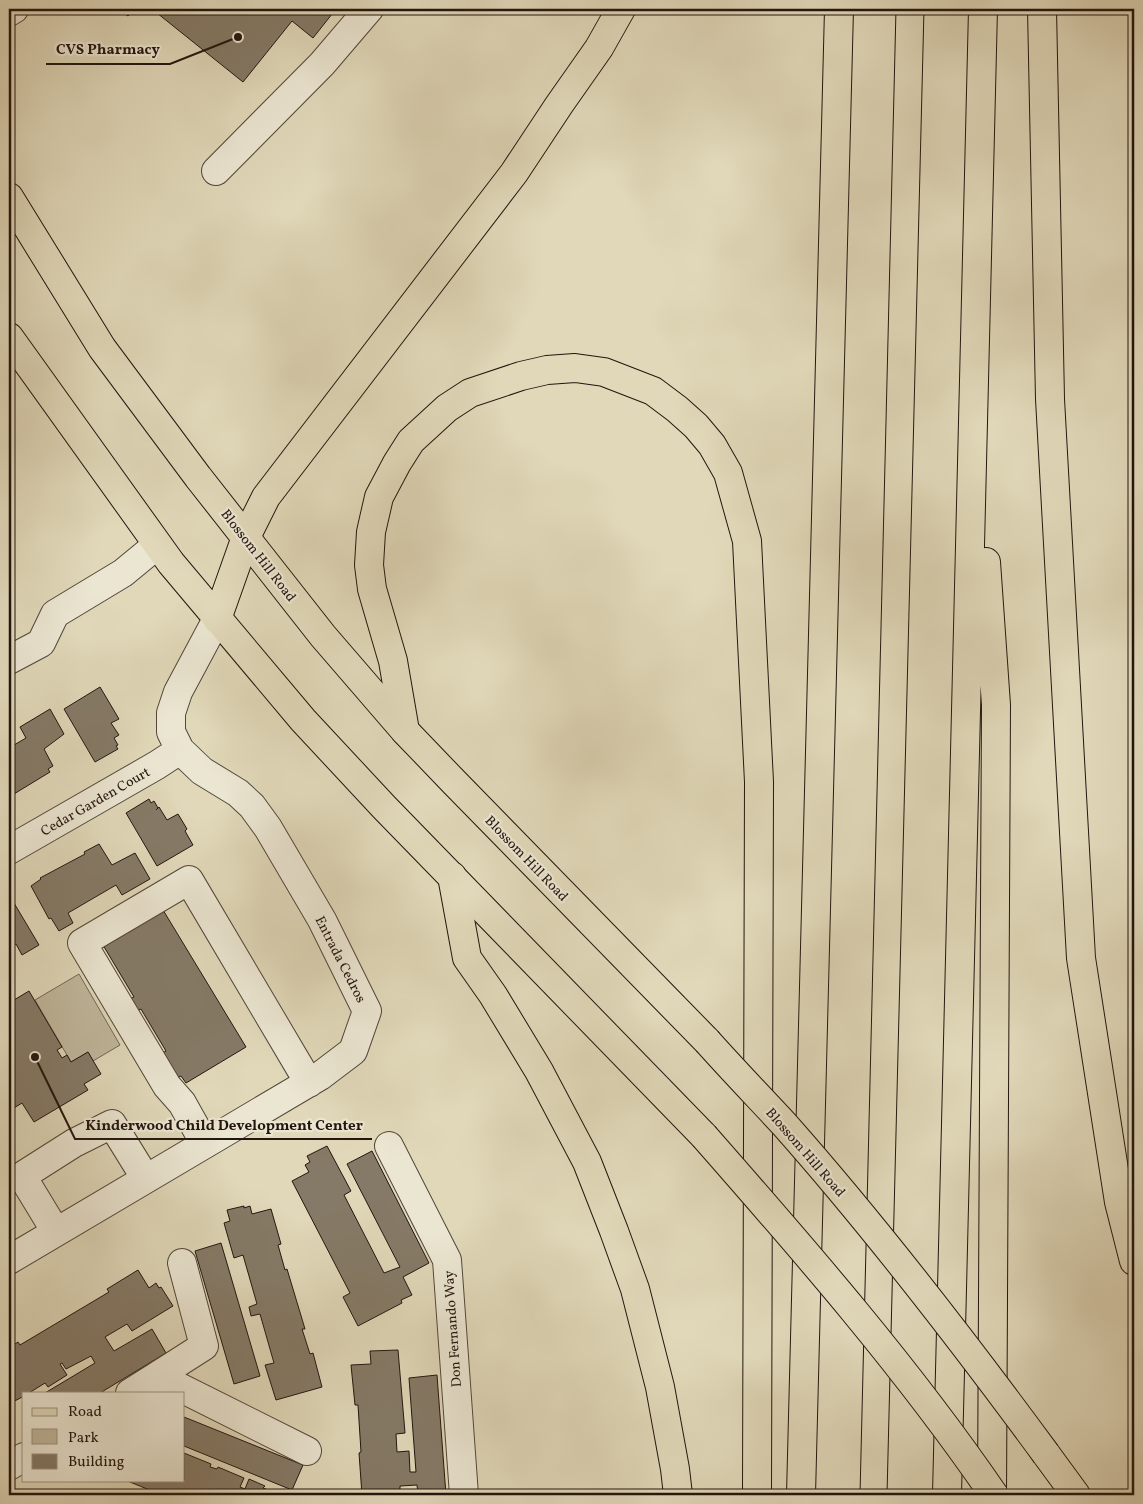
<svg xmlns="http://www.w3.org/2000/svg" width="1143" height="1504" font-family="Vollkorn,serif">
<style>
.green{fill:#c0b79c;stroke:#726656}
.building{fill:#857a67;stroke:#23150f}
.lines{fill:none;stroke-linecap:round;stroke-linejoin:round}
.minor-casing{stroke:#52463a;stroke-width:30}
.major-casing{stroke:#23150f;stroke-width:30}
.highway-casing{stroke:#23150f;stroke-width:30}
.minor{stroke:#ebe6d2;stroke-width:28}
.major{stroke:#e0d8b9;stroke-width:28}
.highway{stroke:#e0d8b9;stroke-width:28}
.tram{stroke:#23150f;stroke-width:1}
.major-bridge-casing{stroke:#23150f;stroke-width:30;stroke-linecap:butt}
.major-bridge{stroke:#e0d8b9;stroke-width:28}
.labels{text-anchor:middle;stroke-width:4.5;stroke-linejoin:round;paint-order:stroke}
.street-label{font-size:14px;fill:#23150f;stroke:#ebe6d2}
.leader{fill:none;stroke:#23150f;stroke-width:2}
.callout-dot{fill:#23150f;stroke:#ebe6d2;stroke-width:2}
.callout-label{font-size:15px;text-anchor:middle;font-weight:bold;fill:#23150f;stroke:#ebe6d2;stroke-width:4.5;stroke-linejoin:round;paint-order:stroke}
</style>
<rect width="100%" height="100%" fill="#e0d8b9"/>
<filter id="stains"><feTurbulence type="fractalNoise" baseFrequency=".004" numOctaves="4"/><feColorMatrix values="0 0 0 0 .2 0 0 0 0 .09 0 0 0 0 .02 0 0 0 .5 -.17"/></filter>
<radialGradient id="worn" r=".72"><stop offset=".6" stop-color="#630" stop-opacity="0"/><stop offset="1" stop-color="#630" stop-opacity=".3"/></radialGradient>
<path class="green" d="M79 974 120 1045 93 1061 88 1052 71 1062 35 1000Z"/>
<path class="building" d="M119 9H134L128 16Z
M152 9H336L313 38 292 21 243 82Z
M100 687 119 719 111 723 119 735 114 738 118 745 116 746 118 749 95 762 64 709Z
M50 709 64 734 44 749 53 766 48 769 50 772 9 797V748L26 738 20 727Z
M149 799 151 803 154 801 158 808 156 810 159 807 167 820 178 814 187 829 185 831 193 845 157 866 126 813Z
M99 844 112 865 135 853 150 879 122 895 116 885 68 913 73 923 59 931 51 918 49 919 31 886 41 879 40 878 85 854 84 852Z
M11 898 39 945 22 955 16 944 9 948V900Z
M160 905 246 1047 186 1083 181 1076 169 1082 154 1058 166 1051 141 1009 137 1011 130 999 134 997 100 940Z
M29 991 62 1047 57 1050 62 1058 67 1055 71 1062 88 1052 101 1074 84 1084 88 1090 34 1122 22 1103 9 1111V1003Z
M327 1146 351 1191 344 1195 384 1273 400 1267 347 1164 372 1151 429 1263 403 1277 412 1295 401 1300 402 1303 358 1326 343 1297 350 1293 292 1181 309 1172 305 1165 310 1162 307 1156Z
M244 1206V1208L250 1206 252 1214 271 1209 281 1244 278 1245 285 1270 287 1269 305 1329H302L310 1354 313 1353 322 1387 276 1400 265 1365 274 1363 260 1314 251 1316 249 1307 257 1304 243 1255 234 1258 224 1223 230 1221 227 1210Z
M221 1243 260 1376 234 1384 195 1251Z
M138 1270 149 1288 156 1283 159 1288 161 1287 173 1306 132 1331 127 1324 105 1337 114 1351 152 1329 166 1353 100 1393H45L95 1363 91 1356 66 1369 62 1363 60 1364 67 1375 48 1387 45 1383 29 1393H24V1396L11 1403 9 1399V1348L18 1342 20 1345 109 1292 107 1289Z
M398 1350 405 1433 396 1434 397 1452 409 1451 410 1472H416L409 1378 437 1375 446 1495H418L417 1485 400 1486V1495H362L359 1453 361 1452 358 1405H355L351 1365 371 1364 370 1351Z
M184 1417 303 1465 292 1490 184 1446Z
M184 1453 211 1464 210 1467 217 1469 218 1467 244 1478 240 1487 245 1489 249 1479 265 1486 263 1488 273 1492 272 1495H162L125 1480H184Z"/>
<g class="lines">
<defs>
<path id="minor" d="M9 12 14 9
M216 171 322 64 369 9
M9 660 41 643 55 614 123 573 157 545
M9 850 157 765 180 750
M205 1144 182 1103 167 1086 82 943 189 880 309 1083
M389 1146 447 1260 464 1495
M56 1232 22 1176 74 1143 112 1124 146 1179
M9 1260 320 1076 353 1051 367 1011 322 920 268 828 252 806 238 793 202 771 180 750 171 732V713L178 692 217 619
M157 1376 204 1346 182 1263
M130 1393 157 1376 307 1451
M9 1466 24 1457"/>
<path id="major" d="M9 197 102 348 198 477 323 636 405 731 454 782 707 1041
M9 337 171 563 303 720 384 807 704 1136
M1046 1454 1076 1495"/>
<path id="highway" d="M1042 9 1050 399 1081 958 1119 1202 1134 1261
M986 562 996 705 992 1495
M217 619 246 537 266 497 514 173 559 105 599 48 621 9
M405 731 393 661 372 589 369 565 371 532 379 497 397 463 411 441 447 408 470 393 521 376 547 370 575 368 604 372 653 391 677 409 696 426 712 445 728 473 747 541 759 782 757 1495
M452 876 467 958 493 995 539 1071 587 1162 614 1231 635 1289 660 1387 675 1469 678 1495
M801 1495 839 9
M947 1495 983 9"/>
</defs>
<use href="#minor" class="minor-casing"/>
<use href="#major" class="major-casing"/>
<use href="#highway" class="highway-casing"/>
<use href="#minor" class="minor"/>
<use href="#major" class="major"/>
<use href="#highway" class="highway"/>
<path class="tram" d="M860 1495 896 9
M887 1495 924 9"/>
<defs>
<path id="major-bridge" d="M707 1041C732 1069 758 1096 784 1124 877 1229 963 1341 1046 1454
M704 1136C805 1251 907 1368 994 1495"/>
</defs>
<use href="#major-bridge" class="major-bridge-casing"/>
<use href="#major-bridge" class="major-bridge"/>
</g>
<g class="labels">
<g class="street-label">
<text transform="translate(259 555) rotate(52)" y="5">Blossom Hill Road</text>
<text transform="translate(95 801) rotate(-30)" y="5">Cedar Garden Court</text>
<text transform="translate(527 858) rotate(46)" y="5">Blossom Hill Road</text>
<text transform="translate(341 959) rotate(63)" y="5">Entrada Cedros</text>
<text transform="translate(806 1152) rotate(49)" y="5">Blossom Hill Road</text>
<text transform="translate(452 1329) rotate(-94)" y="5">Don Fernando Way</text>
</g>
</g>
<path class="leader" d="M238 37L170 64H46M35 1057L75 1139H372"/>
<g class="callout-dot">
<circle cx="238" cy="37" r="5"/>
<circle cx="35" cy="1057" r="5"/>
</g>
<g class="callout-label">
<text x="108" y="54">CVS Pharmacy</text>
<text x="224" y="1130">Kinderwood Child Development Center</text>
</g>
<rect width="1143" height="1504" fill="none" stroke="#e0d8b9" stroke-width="30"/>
<rect x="10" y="10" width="1123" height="1484" fill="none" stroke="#23150f" stroke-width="2.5"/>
<rect x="15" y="15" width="1113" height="1474" fill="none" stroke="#23150f"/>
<rect x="22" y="1392" width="162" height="90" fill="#ebe6d2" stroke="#9b9284"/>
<rect x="32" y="1408" width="25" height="8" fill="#e0d8b9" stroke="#9b9284"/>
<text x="68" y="1416" font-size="15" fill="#23150f">Road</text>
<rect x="32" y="1429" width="25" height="15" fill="#c0b79c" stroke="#9b9284"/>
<text x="68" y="1442" font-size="15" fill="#23150f">Park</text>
<rect x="32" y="1454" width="25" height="15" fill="#857a67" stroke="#9b9284"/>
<text x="68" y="1466" font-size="15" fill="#23150f">Building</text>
<rect width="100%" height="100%" filter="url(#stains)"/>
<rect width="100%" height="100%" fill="url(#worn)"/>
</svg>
